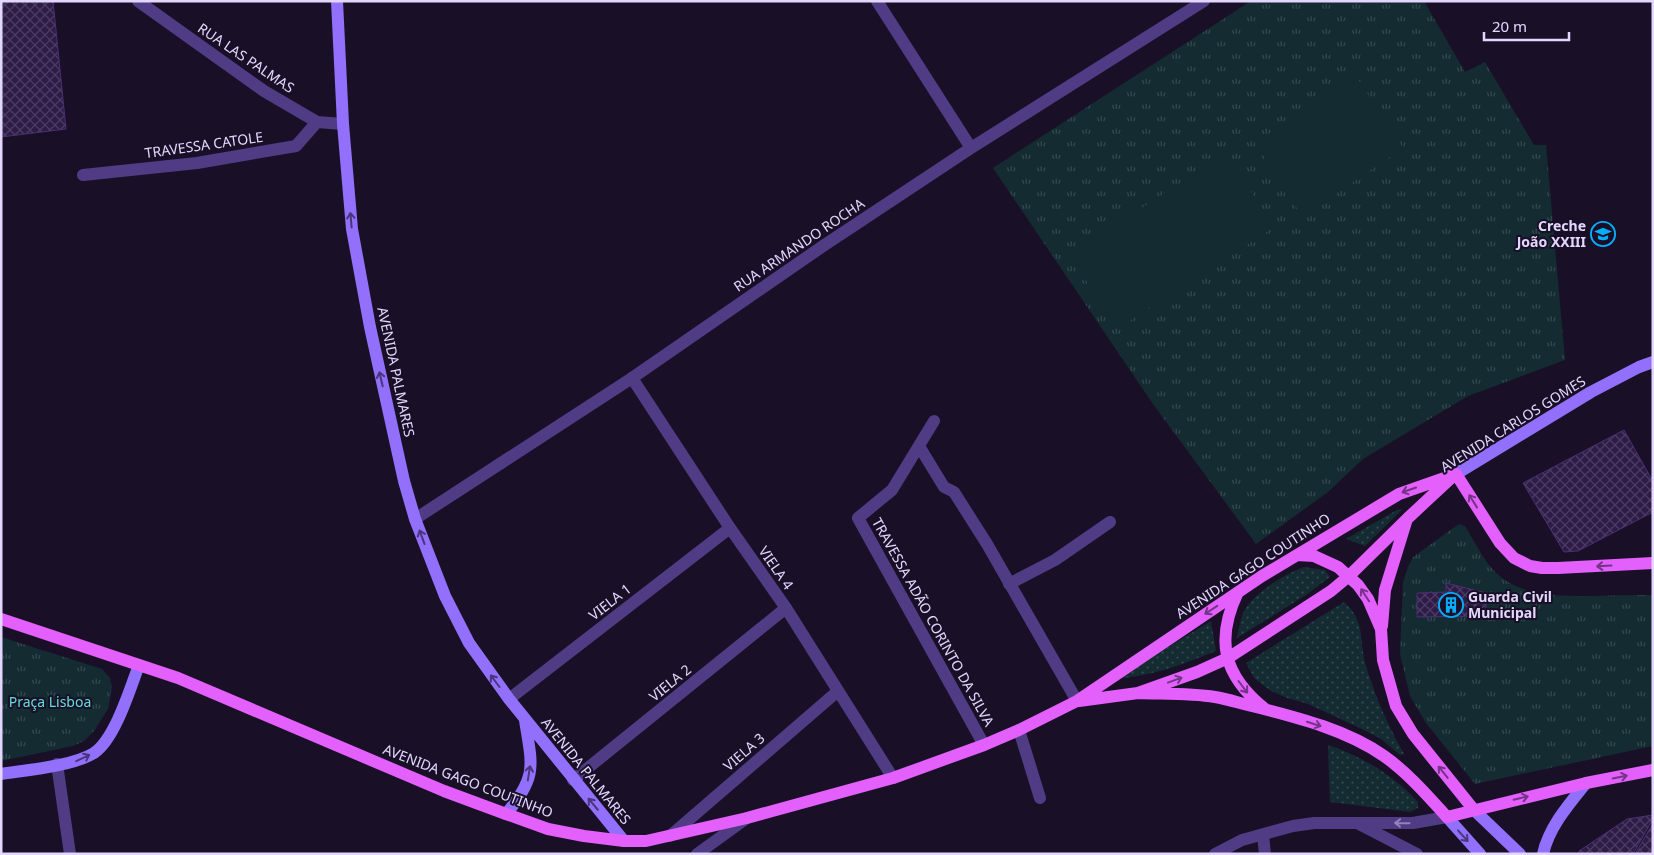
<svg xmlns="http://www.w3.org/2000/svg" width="1654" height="855" font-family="'Noto Sans',sans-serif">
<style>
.grass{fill:url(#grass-dots)}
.park{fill:url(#park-tufts)}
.pitch{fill:#132b31}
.building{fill:url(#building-cross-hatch);stroke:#4b2f73}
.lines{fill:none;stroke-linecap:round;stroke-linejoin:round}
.lane{stroke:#4f3c85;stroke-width:12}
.street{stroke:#4f3c85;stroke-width:12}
.secondary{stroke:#9270fc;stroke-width:12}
.primary{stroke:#e360fc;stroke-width:12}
.oneway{stroke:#49367c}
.oneway2{stroke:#743487}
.oneway3{stroke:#9282bb}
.labels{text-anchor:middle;stroke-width:4;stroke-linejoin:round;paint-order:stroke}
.street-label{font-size:14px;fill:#e4d7fe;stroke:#191027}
.poi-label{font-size:14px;font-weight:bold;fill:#e4d7fe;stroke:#191027;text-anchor:end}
.park-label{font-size:14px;fill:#63deda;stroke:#191027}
</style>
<defs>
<pattern id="grass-dots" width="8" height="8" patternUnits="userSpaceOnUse" patternTransform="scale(1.25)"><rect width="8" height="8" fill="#132b31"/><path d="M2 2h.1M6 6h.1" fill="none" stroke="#354950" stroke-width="1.8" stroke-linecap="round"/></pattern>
<pattern id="park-tufts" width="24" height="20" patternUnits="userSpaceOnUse" patternTransform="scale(1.25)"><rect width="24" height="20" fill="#132b31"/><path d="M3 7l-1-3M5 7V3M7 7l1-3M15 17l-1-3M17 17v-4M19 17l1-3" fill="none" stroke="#354950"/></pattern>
<pattern id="building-cross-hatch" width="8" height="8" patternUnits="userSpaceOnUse" patternTransform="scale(1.25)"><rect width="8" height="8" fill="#2e1c47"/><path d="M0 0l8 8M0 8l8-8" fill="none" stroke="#4c3c63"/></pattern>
</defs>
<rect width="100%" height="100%" fill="#191027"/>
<path class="grass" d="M1403 509 1365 546 1346 539 1397 510Z
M1304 567 1325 570 1330 577 1306 595 1237 638C1239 630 1240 619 1244 611 1253 594 1286 573 1304 567Z
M1344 602C1363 618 1360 635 1364 658 1366 668 1370 678 1373 687 1381 710 1392 732 1404 754L1400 755 1381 739 1362 729 1308 704 1287 698 1271 691 1254 678 1246 663Z
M1211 621 1216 651C1182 665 1152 676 1115 679Z
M1328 745C1363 757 1393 775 1418 802V808L1410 812 1330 802Z"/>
<path class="park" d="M1251 1H1424L1465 72 1485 62 1534 145H1546L1565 360 1468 396 1363 459 1328 492 1256 544 1153 404 993 168Z
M1459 524 1465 526C1473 539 1480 553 1489 565 1515 598 1558 596 1595 596 1614 595 1634 595 1653 595V746L1475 784 1426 723 1410 696 1400 654 1403 582 1408 567 1413 557Z
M1 637 102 669 110 678 112 687 108 709 94 731 84 741 73 746 1 761Z"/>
<path class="pitch" d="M1356 76 1403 148 1302 216 1255 143Z
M1226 153 1274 227 1117 329 1070 255Z"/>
<path class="building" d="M1 1H53L66 129 1 137Z
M1624 430 1651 478 1653 477V512L1578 551 1564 552 1523 483Z
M1446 583 1486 593V616L1417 617V593L1446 592Z
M1653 815V819L1633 854H1579V851L1627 819Z
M1653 823V854H1635Z"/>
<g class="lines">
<path class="lane" d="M632 378 730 528 786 608 893 778
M934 421 892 490 858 518 984 745
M919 446 944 487 954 492 987 544 1077 701
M1009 584 1055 560 1110 522
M509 699 730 528
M1019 730 1040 798
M573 780 786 608
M670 836 838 691"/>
<path class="street" d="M138 1 264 91 317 122 343 124
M877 1 971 148
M83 175 197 163 296 146 317 122
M415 519 632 378 823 246 971 148 1204 1
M57 764 70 854
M1359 824 1417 854
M1263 835 1265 854
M697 854 747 818
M1215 854 1242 840 1293 826 1314 823H1413L1447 817"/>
<path class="secondary" d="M337 1 343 124 352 229 370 327 404 481 415 519 445 596 469 643 509 699 624 841
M1456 474 1591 392 1639 367 1653 362
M1 774C27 770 73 766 94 753 115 739 130 689 139 665
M1474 810 1520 854
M506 814C538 776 532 766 525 720
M1447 817 1480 854
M1543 854C1549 827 1569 804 1586 783"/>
<path class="primary" d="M1456 474 1500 543 1514 558 1530 566 1542 568H1558L1653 563
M1297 555 1314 556 1338 567 1358 585 1368 599 1381 629 1383 660 1396 706 1413 734 1474 810
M1238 592C1215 640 1223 675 1265 709
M1 619 178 678 444 791 506 814 548 829 584 836 624 841H646L747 818 893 778 984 745 1019 730 1077 701 1262 576 1399 494 1456 474
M1382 626 1385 590 1406 522
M1138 693C1164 694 1190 693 1215 697 1228 699 1242 704 1256 707 1299 718 1347 730 1384 756 1408 773 1427 795 1447 817L1586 783 1653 770
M1079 701 1138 693 1197 672 1228 658 1331 591 1349 576 1408 518 1452 477"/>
</g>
<defs><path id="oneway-shaft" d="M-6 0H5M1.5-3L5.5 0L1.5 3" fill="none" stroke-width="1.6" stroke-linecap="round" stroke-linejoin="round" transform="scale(1.25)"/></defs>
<g class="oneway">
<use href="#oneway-shaft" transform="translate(351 220) rotate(-95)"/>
<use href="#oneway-shaft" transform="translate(381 379) rotate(-103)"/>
<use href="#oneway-shaft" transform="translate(422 537) rotate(-110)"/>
<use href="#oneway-shaft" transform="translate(495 681) rotate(-127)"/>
<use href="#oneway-shaft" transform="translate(83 758) rotate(-25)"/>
<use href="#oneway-shaft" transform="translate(529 773) rotate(-81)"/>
<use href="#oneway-shaft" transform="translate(593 804) rotate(-130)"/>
<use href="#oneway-shaft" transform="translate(1463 836) rotate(48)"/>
</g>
<g class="oneway2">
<use href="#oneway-shaft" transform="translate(1409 490) rotate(161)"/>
<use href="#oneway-shaft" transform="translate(1473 501) rotate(-122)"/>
<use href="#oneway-shaft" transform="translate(1604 566) rotate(177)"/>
<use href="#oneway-shaft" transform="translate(1365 595) rotate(-123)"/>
<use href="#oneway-shaft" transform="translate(1211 610) rotate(146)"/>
<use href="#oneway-shaft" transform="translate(1175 680) rotate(-20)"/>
<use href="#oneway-shaft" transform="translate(1243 687) rotate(53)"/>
<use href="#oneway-shaft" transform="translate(1314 724) rotate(18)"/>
<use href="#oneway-shaft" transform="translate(1443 772) rotate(-129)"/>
<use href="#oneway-shaft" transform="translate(1620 777) rotate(-11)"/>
<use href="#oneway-shaft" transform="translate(1521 798) rotate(-13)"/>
</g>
<use class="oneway3" href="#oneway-shaft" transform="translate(1402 823) rotate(-179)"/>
<defs>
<symbol id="school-ring" viewBox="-11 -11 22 22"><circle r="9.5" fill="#191027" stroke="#07adfa" stroke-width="1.5"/><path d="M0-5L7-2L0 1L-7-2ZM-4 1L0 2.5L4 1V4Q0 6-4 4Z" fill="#07adfa"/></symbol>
<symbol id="building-ring" viewBox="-11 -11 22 22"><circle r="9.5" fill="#191027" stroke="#07adfa" stroke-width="1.5"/><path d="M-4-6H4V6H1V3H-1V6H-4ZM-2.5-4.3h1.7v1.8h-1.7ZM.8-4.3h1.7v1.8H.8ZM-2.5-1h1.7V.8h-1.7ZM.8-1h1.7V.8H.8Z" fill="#07adfa"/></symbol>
</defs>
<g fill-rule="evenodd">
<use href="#school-ring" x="1589" y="220" width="28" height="28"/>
<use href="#building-ring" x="1437" y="591" width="28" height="28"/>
</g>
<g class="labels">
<g class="street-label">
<text transform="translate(246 58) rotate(34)" y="5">RUA LAS PALMAS</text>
<text transform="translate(204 145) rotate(-8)" y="5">TRAVESSA CATOLE</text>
<text transform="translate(799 245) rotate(-34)" y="5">RUA ARMANDO ROCHA</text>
<text transform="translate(396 372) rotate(78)" y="5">AVENIDA PALMARES</text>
<text transform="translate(1513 424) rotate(-32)" y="5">AVENIDA CARLOS GOMES</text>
<text transform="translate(1253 566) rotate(-33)" y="5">AVENIDA GAGO COUTINHO</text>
<text transform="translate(776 568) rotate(55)" y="5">VIELA 4</text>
<text transform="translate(610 602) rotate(-38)" y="5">VIELA 1</text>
<text transform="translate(933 622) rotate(61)" y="5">TRAVESSA ADÃO CORINTO DA SILVA</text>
<text transform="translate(670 683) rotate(-39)" y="5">VIELA 2</text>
<text transform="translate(744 752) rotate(-41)" y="5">VIELA 3</text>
<text transform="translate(586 771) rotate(51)" y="5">AVENIDA PALMARES</text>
<text transform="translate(468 781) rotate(21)" y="5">AVENIDA GAGO COUTINHO</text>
</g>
<g class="poi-label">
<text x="1586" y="231">Creche<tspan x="1586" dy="16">João XXIII</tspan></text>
<text x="1468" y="602" text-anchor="start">Guarda Civil<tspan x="1468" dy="16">Municipal</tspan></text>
</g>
<g class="park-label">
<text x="50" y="707">Praça Lisboa</text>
</g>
</g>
<rect width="1654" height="855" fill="none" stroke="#e4d7fe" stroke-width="5"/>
<path d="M1484 32v8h85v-8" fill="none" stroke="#e4d7fe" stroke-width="2.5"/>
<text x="1492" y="32" font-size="15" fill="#e4d7fe" stroke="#191027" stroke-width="4" paint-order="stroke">20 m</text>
</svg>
